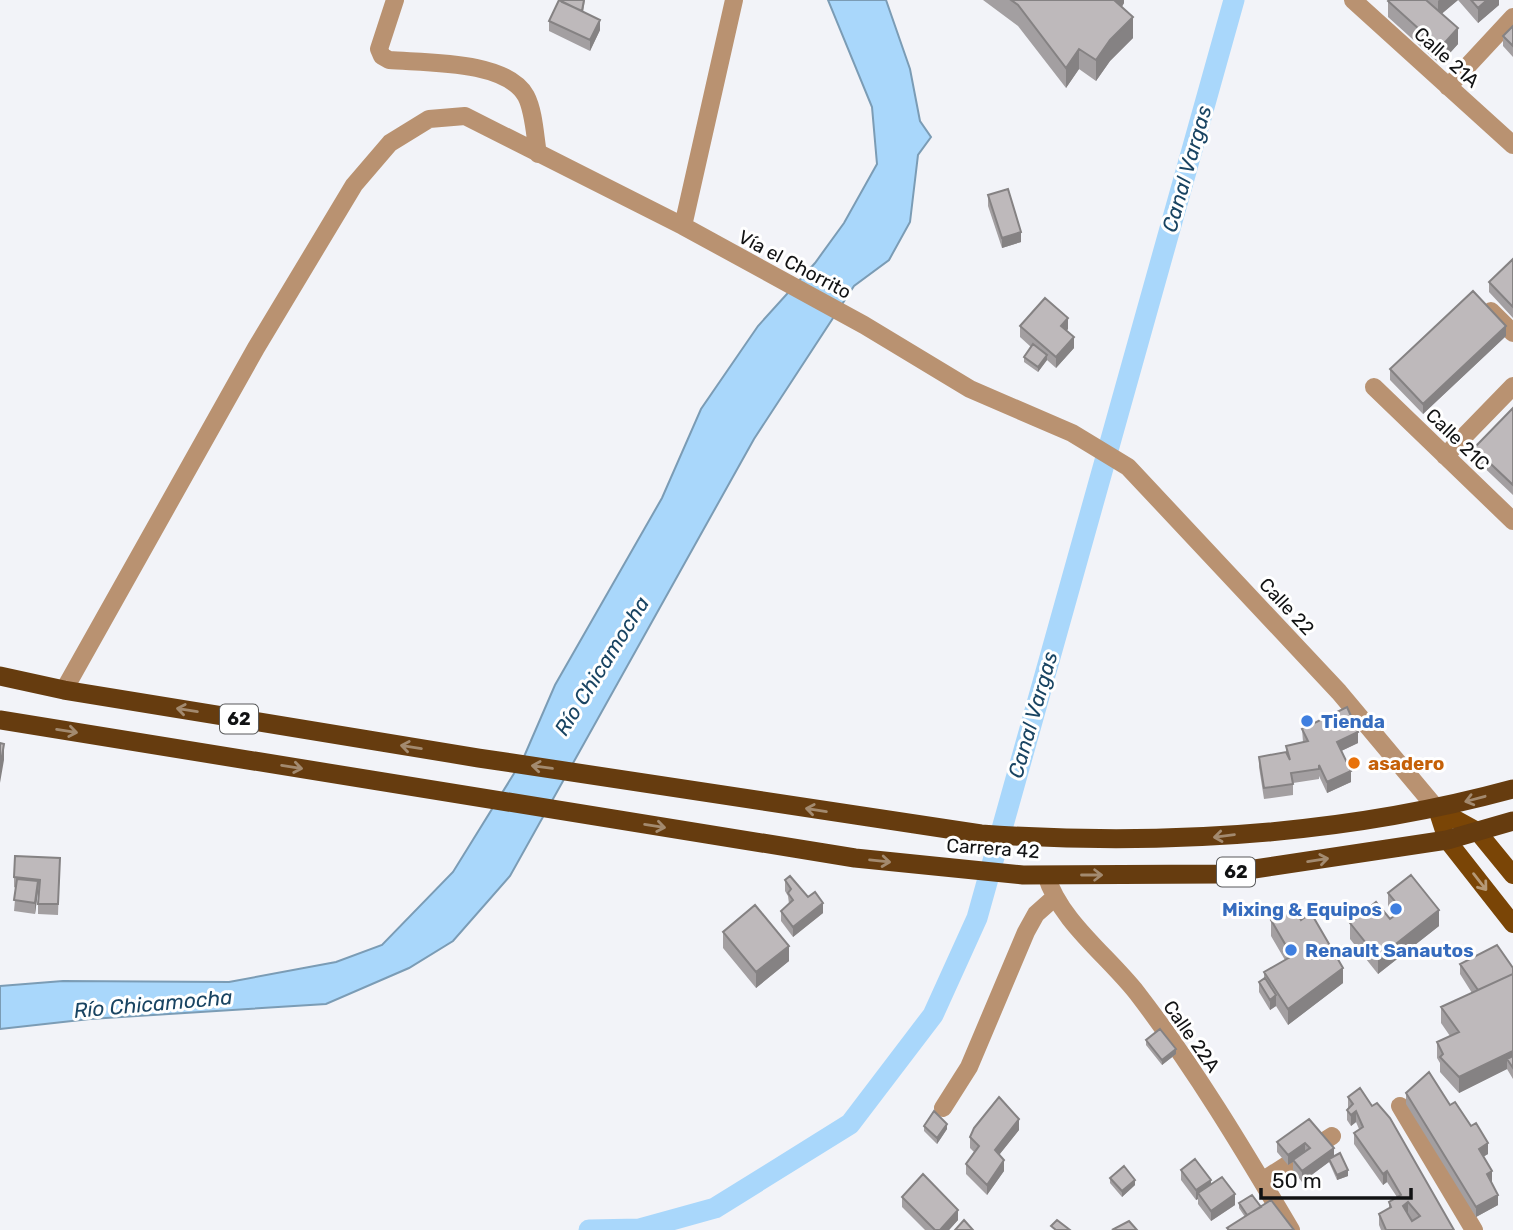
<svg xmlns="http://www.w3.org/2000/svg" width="1513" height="1230" font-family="Rubik,sans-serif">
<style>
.water{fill:#a9d7fb;stroke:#7b9cb5;stroke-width:2}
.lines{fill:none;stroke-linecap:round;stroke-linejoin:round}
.canal{stroke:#a9d7fb;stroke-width:21}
.minor{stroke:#b99271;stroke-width:18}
.primary{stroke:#7a4506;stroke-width:18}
.trunk{stroke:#663c0f;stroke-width:19}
.wall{fill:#a39fa1}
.shaded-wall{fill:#858283}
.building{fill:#beb9bb;stroke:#858283;stroke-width:2;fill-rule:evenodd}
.oneway{stroke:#a38a6f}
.oneway2{stroke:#b69976}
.shop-dot{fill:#3f7fe0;stroke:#fff;stroke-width:2.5}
.food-dot{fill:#e8710a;stroke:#fff;stroke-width:2.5}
.labels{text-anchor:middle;stroke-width:6;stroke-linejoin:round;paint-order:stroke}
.shield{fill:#fff;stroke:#58595a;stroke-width:2}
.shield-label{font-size:18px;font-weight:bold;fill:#111213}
.street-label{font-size:19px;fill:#111213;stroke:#fff}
.shop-label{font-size:19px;font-weight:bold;fill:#366cbe;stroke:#fff;text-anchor:start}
.food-label{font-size:19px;font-weight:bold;fill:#c56008;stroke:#fff;text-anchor:start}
.water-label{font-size:21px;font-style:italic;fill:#194462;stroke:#fff}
</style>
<rect width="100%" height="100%" fill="#f2f3f8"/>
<path class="water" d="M828 0H886L910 69 920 121 931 137 918 155 910 222 889 260 854 286 754 439 510 876 453 941 409 968 326 1004 90 1019 0 1029V986L63 981 229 982 336 962 382 945 453 872 523 759 555 685 662 498 701 409 758 326 815 263 844 223 877 164 872 107Z"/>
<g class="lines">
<path class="canal" d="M589 1230 639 1229 715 1208 850 1124 933 1015 977 918 1234 0"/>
<path class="minor" d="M395 0 379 49 382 56 389 60C426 63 506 60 526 96 534 111 535 137 538 154
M734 0 683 226 864 325 970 389 1072 433 1128 467 1339 692 1437 809
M1353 0 1513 145
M1448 87 1513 17
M1491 311 1513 333
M1374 387 1513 521
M1445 456 1513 386
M64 690 256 348 354 185 390 143 429 119 465 116 683 226
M1046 875C1060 921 1107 955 1137 993 1194 1067 1243 1149 1291 1230
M1400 1106 1474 1230
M943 1108 969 1067 1026 932 1036 914 1054 898
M1262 1181 1332 1136"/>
<path class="primary" d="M1437 809 1447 840 1513 924
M1437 809 1477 831 1513 875"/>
<path class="trunk" d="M0 676 64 690 479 758 981 834C1158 846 1341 836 1513 789
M0 720 855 858 1023 875 1221 874 1447 840 1513 821"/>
</g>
<path class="wall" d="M585 0 583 12 600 30 590 51 549 31V21L562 2Z
M983 0H1124V3L1122 7 1133 38 1110 61 1096 81 1079 69 1066 88 1018 26Z
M1389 0H1458L1441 14 1458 44 1440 64 1388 17V1Z
M1458 0H1499V5L1478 23Z
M1513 26V57L1503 46V36Z
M988 195 1021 242 1002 248 988 206Z
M1513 259V318L1489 292V282Z
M1020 326 1068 329 1066 331 1074 348 1056 368 1047 360 1038 372 1024 362V357L1031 347 1020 337Z
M1506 336 1423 414 1390 380V369Z
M1513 408V495L1474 458V448Z
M1302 729 1358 743 1341 751 1351 782 1327 793 1319 776V779L1293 783V795L1264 799 1259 767V757L1286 754V746L1303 742Z
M60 858 58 915 38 914V890L35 914 14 911 16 888 14 887V877Z
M785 880 808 897 823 913 793 937 781 921V911L789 904 788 896 785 891Z
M1388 893 1439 926 1378 974 1350 939V923L1390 919 1394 916 1388 908Z
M1271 920H1301L1343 983 1288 1025 1276 1006 1270 1010 1259 992V982L1264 978V972L1285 960 1271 936Z
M723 932 789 961 756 988 723 948Z
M1460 964 1513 968V1079L1507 1069 1459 1093 1440 1072V1063L1437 1058V1042L1450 1036 1441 1023V1007L1472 993 1460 974Z
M1146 1040 1176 1054 1162 1065 1146 1045Z
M1406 1093 1450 1105 1488 1154 1483 1157 1498 1205 1476 1217 1406 1104Z
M1348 1097 1454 1230H1381L1379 1225V1214L1389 1208V1202L1397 1197 1387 1182 1383 1185 1354 1144V1133L1359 1129 1356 1122 1351 1126 1347 1120V1110L1348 1108Z
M1309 1119 1334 1156 1348 1176 1337 1180 1329 1162 1302 1182 1293 1170V1162L1288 1165 1277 1152V1142Z
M924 1126 947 1129 937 1144 924 1131Z
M1019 1130 999 1155 1004 1171 987 1195 966 1174V1164L974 1152 970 1148V1137Z
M1181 1170 1211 1185 1235 1205 1211 1221 1198 1204V1199L1196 1200 1181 1180Z
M1110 1178 1135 1185 1122 1197 1110 1183Z
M902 1197 958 1220 949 1230H925L902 1207Z
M1239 1203 1261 1207 1294 1230H1227V1228L1245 1217 1239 1208Z"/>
<path class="shaded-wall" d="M1113 0H1124V3L1113 20Z
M1439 0H1458L1438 17V1Z
M1487 0H1499V5L1478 23V8Z
M1133 17V38L1110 61 1096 81V60L1110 40Z
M600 20V30L590 51V40Z
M1458 28V44L1440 64V48Z
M1079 49V69L1066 88V68Z
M1021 232V242L1002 248V238Z
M1068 318V329L1061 337V326Z
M1506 326V336L1423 414V404Z
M1074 337V348L1056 368V357Z
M1047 355V360L1038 372V367Z
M1358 732V743L1337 753V742Z
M4 744V760L0 783V768Z
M1351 771V782L1327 793V782Z
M38 881V892L35 914V903Z
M823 903V913L793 937V927Z
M1439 910V926L1378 974V958Z
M789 946V961L756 988V972Z
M1343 968V983L1288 1025V1009Z
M1276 995V1006L1270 1010V1000Z
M1176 1049V1054L1162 1065V1060Z
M1513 1051V1067L1507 1059V1069L1459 1093V1077Z
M1356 1111V1122L1351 1126V1115Z
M1019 1119V1130L995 1160V1150Z
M947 1124V1129L937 1144V1138Z
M1305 1143V1153L1293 1160V1162L1288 1165V1155Z
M1488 1143V1154L1479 1159V1149Z
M1334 1148V1159H1329V1162L1302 1182V1171Z
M1004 1160V1171L987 1195V1185Z
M1348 1170V1176L1337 1180V1175Z
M1387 1171V1182L1383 1185V1174Z
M1492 1171V1182L1487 1184V1174Z
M1135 1180V1185L1122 1197V1191Z
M1211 1180V1190L1198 1193V1199L1196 1200V1190Z
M1235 1194V1205L1211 1221V1211Z
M1498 1195V1205L1476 1217V1207Z
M1408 1202V1213L1403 1216V1206Z
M958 1210V1220L949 1230H940Z"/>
<path class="building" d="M559 0 600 20 590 40 549 21Z
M563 0H584L582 11 562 2Z
M1011 0H1114L1133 17 1110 40 1096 60 1079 49 1066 68 1018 5Z
M1389 0H1426L1458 28 1440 48 1388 1Z
M1471 0H1487L1478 8Z
M1513 26V46L1503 36Z
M1008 189 1021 232 1002 238 988 195Z
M1513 259V307L1489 282Z
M1473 291 1506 326 1423 404 1390 369Z
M1045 298 1068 318 1061 326 1074 337 1056 357 1020 326Z
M1033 344 1047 355 1038 367 1024 357Z
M1513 408V485L1474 448Z
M1347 707 1358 732 1337 742 1351 771 1327 782 1319 765V769L1291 773 1293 784 1264 788 1259 757 1286 752 1290 760 1286 746 1308 741 1302 729Z
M0 743 4 744 0 768Z
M15 856 60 858 58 904H38L40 880 14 877Z
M1411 875 1439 910 1378 958 1350 923 1376 902 1390 919 1402 910 1388 893Z
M790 876 808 897 815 892 823 903 793 927 781 911 793 900 788 893 791 889 785 880Z
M17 879 38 881 35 903 14 900Z
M755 905 789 946 756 972 723 932Z
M1293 907 1301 920 1311 913 1343 968 1288 1009 1264 972 1292 956 1271 920Z
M1497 945 1513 968V974L1478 990 1460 964Z
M1513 974V1051L1459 1077 1440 1057 1443 1054 1437 1042 1459 1032 1441 1007Z
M1265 978 1276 995 1270 1000 1259 982Z
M1160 1029 1176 1049 1162 1060 1146 1040Z
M1513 1056V1068L1507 1059Z
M1429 1072 1450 1105 1455 1102 1471 1126 1476 1123 1488 1143 1479 1149 1492 1171 1487 1174 1498 1195 1476 1207 1406 1093Z
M1360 1088 1372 1106 1377 1103 1390 1118 1454 1230H1386L1379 1214 1391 1207 1389 1202 1401 1195 1387 1171 1383 1174 1354 1133 1363 1127 1356 1111 1351 1115 1347 1110 1353 1104 1348 1097ZM1408 1202 1420 1216 1412 1221 1403 1206Z
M999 1097 1019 1119 995 1150 1004 1160 987 1185 966 1164 979 1146 970 1137 974 1128Z
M934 1111 947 1124 937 1138 924 1126Z
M1309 1119 1334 1148 1302 1171 1293 1160 1310 1148 1305 1143 1288 1155 1277 1142Z
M1340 1153 1348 1170 1337 1175 1329 1159Z
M1195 1159 1211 1180 1196 1190 1181 1170Z
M1124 1166 1135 1180 1122 1191 1110 1178Z
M923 1174 958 1210 940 1230H935L902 1197Z
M1222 1177 1235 1194 1211 1211 1198 1193Z
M1252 1195 1261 1207 1247 1215 1239 1203Z
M1271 1200 1294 1230H1229L1227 1228Z
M964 1220 973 1230H955Z
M1057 1220 1070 1230H1056L1051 1226Z
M1129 1221 1137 1230H1112Z"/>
<defs><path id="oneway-shaft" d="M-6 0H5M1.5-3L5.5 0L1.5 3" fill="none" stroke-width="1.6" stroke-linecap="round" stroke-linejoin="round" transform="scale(1.75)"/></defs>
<g class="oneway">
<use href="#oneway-shaft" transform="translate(187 710) rotate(-171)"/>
<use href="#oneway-shaft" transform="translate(67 731) rotate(9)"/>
<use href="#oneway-shaft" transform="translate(411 747) rotate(-171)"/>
<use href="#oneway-shaft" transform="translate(292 767) rotate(9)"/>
<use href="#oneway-shaft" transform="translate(542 767) rotate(-172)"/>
<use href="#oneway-shaft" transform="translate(1475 799) rotate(165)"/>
<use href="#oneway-shaft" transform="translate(816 810) rotate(-171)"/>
<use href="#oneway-shaft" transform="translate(655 826) rotate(9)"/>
<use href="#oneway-shaft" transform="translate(1224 836) rotate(173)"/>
<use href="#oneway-shaft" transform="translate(1318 860) rotate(-9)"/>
<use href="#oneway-shaft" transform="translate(880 861) rotate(6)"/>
<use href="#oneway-shaft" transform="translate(1092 875)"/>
</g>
<use class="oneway2" href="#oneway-shaft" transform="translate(1480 882) rotate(52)"/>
<g class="shop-dot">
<circle cx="1307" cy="721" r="7"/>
<circle cx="1396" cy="909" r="7"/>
<circle cx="1291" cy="950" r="7"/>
</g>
<circle class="food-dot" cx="1354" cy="763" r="7"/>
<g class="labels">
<g class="shield">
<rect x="220" y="704.5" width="38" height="29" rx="5"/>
<rect x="1217" y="857.5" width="38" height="29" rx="5"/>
</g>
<g class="shield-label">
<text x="239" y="725">62</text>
<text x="1236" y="878">62</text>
</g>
<g class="street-label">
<text transform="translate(1447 57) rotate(42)" y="7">Calle 21A</text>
<text transform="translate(795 264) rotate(28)" y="7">Vía el Chorrito</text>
<text transform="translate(1458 439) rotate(44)" y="7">Calle 21C</text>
<text transform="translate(1287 606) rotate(47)" y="7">Calle 22</text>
<text transform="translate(993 848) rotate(4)" y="7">Carrera 42</text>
<text transform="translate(1192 1036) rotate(55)" y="7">Calle 22A</text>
</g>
<g class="shop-label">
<text x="1321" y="728">Tienda</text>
<text x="1382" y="916" text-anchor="end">Mixing &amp; Equipos</text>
<text x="1305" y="957">Renault Sanautos</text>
</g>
<g class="food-label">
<text x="1368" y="770">asadero</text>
</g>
<g class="water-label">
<text transform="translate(1187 169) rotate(-74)" y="7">Canal Vargas</text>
<text transform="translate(602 666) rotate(-58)" y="7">Río Chicamocha</text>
<text transform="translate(1033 715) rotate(-74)" y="7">Canal Vargas</text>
<text transform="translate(153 1004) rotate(-5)" y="7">Río Chicamocha</text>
</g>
</g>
<path d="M1261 1188v10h150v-10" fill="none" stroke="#111213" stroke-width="3.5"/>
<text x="1272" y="1188" font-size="21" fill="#111213" stroke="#ffffff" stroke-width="5" paint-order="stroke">50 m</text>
</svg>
